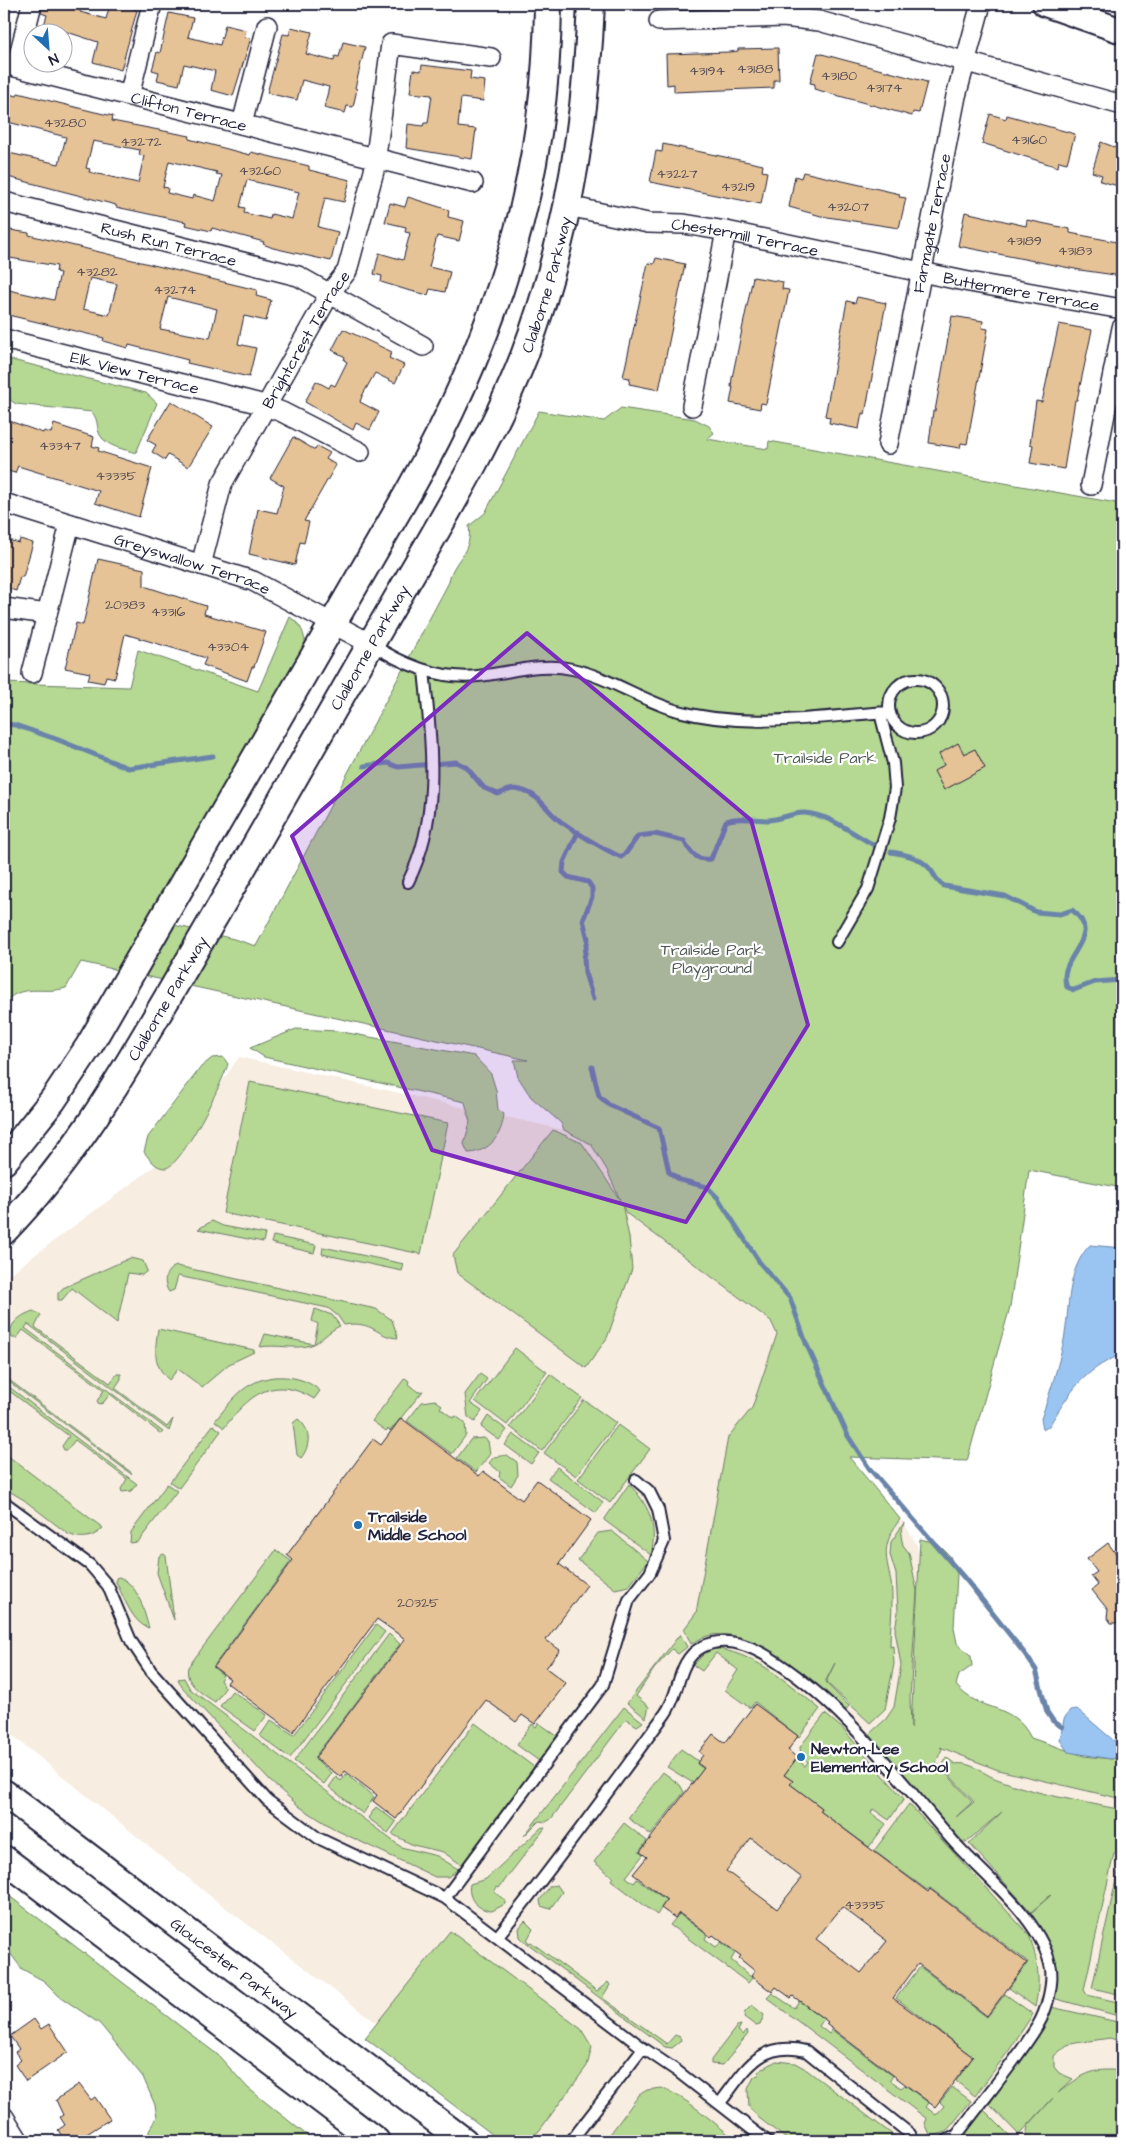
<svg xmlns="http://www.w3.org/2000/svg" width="1126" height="2145" font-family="'Architects Daughter',sans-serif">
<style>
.built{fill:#f7ede0}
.green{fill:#b5d893;stroke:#6c7d67}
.water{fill:#9ac5f3;stroke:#6a84a9}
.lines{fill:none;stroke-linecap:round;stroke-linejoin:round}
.stream{stroke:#6a84a9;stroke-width:5}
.building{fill:#e5c397;stroke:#22223b;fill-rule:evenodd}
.service-casing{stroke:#22223b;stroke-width:14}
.minor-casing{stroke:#22223b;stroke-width:22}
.tertiary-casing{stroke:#22223b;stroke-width:28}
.secondary-casing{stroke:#22223b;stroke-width:30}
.service{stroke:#fff;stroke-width:10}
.minor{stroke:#fff;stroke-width:19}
.tertiary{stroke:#fff;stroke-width:24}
.secondary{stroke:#fff;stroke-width:26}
.marked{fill:#7b2cbf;fill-opacity:0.2;stroke:#7b2cbf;stroke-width:4;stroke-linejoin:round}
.poi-dot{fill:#1f6fb2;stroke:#fff;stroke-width:2}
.labels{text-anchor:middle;stroke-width:4.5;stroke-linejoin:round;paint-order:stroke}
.number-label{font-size:14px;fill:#534a52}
.street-label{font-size:16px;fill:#22223b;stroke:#fff}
.park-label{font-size:16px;fill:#4e5955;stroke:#fff}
.poi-label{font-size:16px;font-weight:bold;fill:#22223b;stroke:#fff;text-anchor:start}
</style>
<rect width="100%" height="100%" fill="#fff"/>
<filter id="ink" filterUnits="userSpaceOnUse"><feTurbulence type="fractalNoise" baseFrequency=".02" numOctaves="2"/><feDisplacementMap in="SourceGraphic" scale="10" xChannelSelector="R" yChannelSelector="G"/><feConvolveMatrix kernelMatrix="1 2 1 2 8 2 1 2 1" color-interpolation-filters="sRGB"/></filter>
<g filter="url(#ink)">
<path class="built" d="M239 1057 564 1130 591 1144 607 1170 626 1213 771 1321 777 1334 752 1408 848 1456 904 1523 916 1543 921 1558 911 1737 1122 1777V2071L1097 2070 1080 2077 1022 2141H526L378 2024 209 1895 17 1739 4 1731V1278L174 1152Z"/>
<path class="green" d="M4 358 146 393 157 403 136 453C124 449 107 447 100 435 96 427 99 421 92 412L16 404 4 396Z
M621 408 695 419 709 426 714 433 707 439 768 449 769 441 1122 504V1188L1029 1170 1010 1307 967 1461 849 1457 900 1519C874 1555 893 1563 892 1600 892 1616 890 1631 890 1647L893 1646 894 1664 885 1709 870 1723 826 1682 835 1663 825 1682 849 1706 845 1711C814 1683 757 1628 712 1635 704 1636 698 1640 691 1644L684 1629 696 1613 728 1437 752 1408 777 1334 771 1321 626 1213 622 1204 629 1237 632 1269 607 1338 586 1368 457 1273 453 1255 553 1130 582 1143 620 1200 607 1170 591 1144 564 1130 561 1123 531 1097 518 1077 514 1060H528L81 962 66 988C43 995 20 982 4 1004V683L129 687 138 650 258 691 290 617C302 625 304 633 306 647L152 920 234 939 256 946 449 582C452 560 473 554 469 526L485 513 539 411 604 421Z
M296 1029 337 1031 474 1056 491 1074 496 1090 498 1110 504 1114C502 1135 490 1152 468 1153L464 1144 470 1122 465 1102 264 1057 250 1048Z
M223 1057 228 1064C223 1081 181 1168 165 1168 155 1168 149 1158 144 1152L148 1137 201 1067 212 1058Z
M250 1082 448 1123 421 1254 223 1213Z
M212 1221 223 1226 265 1234 263 1242 198 1229Z
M273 1236 316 1245 314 1253 271 1243Z
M323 1247 404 1264 402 1271 322 1254Z
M130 1258 143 1261 147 1271 142 1275 128 1273 117 1323 72 1288 62 1300H58V1293L63 1288Z
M177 1266 376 1309 392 1320 398 1338C376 1337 374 1320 344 1325L338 1316 328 1308 178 1276 174 1290 169 1292C162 1282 165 1269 177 1266Z
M315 1309 332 1315 340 1326C328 1331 322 1341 311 1345 297 1350 276 1344 260 1347L265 1334 314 1344 318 1324 312 1321Z
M33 1311 41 1315 35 1327 110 1383 117 1374H121V1379L115 1388 167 1427 173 1419 169 1431 28 1324 25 1328 163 1432 161 1434 110 1394 103 1403 99 1404 97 1401 104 1390 23 1330 17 1338H12C6 1325 21 1315 33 1311Z
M158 1329 254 1350V1352L229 1364 202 1387 178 1369 169 1380C152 1364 155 1350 158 1329Z
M515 1348 547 1372 507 1425 475 1401Z
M480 1374 487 1379 470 1403 482 1411 475 1422 468 1417 465 1394Z
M550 1374 582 1398 542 1451 510 1427Z
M4 1376 132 1473 131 1474 4 1378Z
M274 1377C291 1376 307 1379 320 1391L314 1399C273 1374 249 1395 224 1428L215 1421C232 1400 244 1381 274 1377Z
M405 1378 409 1381 408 1384 418 1392 423 1391 390 1431 388 1429 386 1431 372 1421Z
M4 1383 137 1484 131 1491 122 1492 121 1489 127 1479 75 1440 67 1450H64L62 1446 69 1436 4 1387Z
M435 1400 442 1405 440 1408 453 1418 456 1416 465 1423 466 1435 452 1454 407 1421 422 1402Z
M584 1400 616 1423 576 1476 544 1453Z
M488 1416 507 1430 499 1440 481 1427Z
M298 1419C311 1429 311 1446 301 1458L297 1455 293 1423Z
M213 1425 221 1431 179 1488 170 1482Z
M618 1425 650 1449 610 1503 578 1479Z
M513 1434 539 1453 531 1464 505 1445Z
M484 1438 488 1441 490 1454 476 1472 457 1458 471 1439Z
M4 1453 103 1528C93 1538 82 1540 68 1534L24 1500 4 1488Z
M507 1455 517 1462 518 1475 511 1486 499 1477 500 1472 489 1463 494 1457Z
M557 1467 603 1502 596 1513 548 1478Z
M167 1484 177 1491 138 1542 130 1543 131 1532Z
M629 1484C649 1505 658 1525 651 1555L604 1520Z
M904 1523 901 1536 903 1545 909 1553 917 1591 910 1698 911 1728 920 1539 937 1543 950 1556 957 1574 954 1628 957 1643 971 1656 972 1666 959 1675 956 1685C979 1714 1012 1700 1031 1738L1084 1756 1111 1759 1122 1757V1799L998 1770 940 1747 942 1749 936 1762 972 1802 956 1817 974 1802 942 1767 946 1757 955 1764C971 1761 983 1774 997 1779 1037 1795 1081 1801 1122 1810V1852L1114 1853 1084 1990 1087 1995 1122 2003V2017L1053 1998C1053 1962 1053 1944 1031 1913L1051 1895 1031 1912 969 1843 1002 1812 966 1842H963L868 1735 886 1719 894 1707 901 1665 895 1630 898 1612 896 1574 890 1555 891 1542Z
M612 1531 648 1561 629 1586 615 1589 578 1560 598 1533Z
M276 1550 291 1561 213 1667 223 1675 220 1680 225 1688 215 1702C203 1694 184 1684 188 1667Z
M164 1554 166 1556 174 1620 157 1573 159 1556Z
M119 1577C139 1585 143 1609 149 1628 132 1623 124 1597 116 1582V1578Z
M376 1625 385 1632 290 1758 260 1736 271 1720 294 1735Z
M389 1634 400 1644 314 1758 332 1773 324 1784 294 1761Z
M680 1634 687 1647 678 1654 672 1649 654 1669 636 1696 649 1707 646 1718 627 1703Z
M719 1649C759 1656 789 1684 820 1709L799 1737 755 1702 750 1708 725 1690 738 1670 716 1653 702 1671 693 1665 708 1650Z
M184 1678 190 1689 401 1847 437 1856 458 1869 448 1877H435L336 1830 300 1807 270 1781 182 1687 178 1679Z
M232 1691 267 1715 255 1731 220 1706Z
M624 1707 643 1722 637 1726 626 1719 551 1819 546 1822 539 1821 524 1836Z
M825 1714 842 1728 904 1799 889 1820 873 1809 871 1813 886 1824 869 1847 820 1811 822 1808 790 1784 792 1781 784 1775 796 1759 805 1766 808 1762 801 1756 800 1747Z
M475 1723 534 1767 462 1865 443 1852 413 1845 392 1834Z
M539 1723 557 1736 539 1761 517 1745 532 1724 536 1727Z
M681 1749 698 1761 697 1764 704 1769 693 1783 667 1767Z
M663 1772 680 1785 684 1792 651 1835 628 1818Z
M346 1774 374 1797 363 1814 329 1787 336 1777 341 1781Z
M909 1804 1029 1935C1038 1960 1041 1981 1035 2007L1009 1988 1028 1962 930 1888 927 1890 874 1851Z
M376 1807 396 1822 388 1833 368 1818Z
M624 1823 647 1841 639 1852 643 1855 626 1877 634 1883 637 1879 666 1900 657 1915 611 1880 613 1877 594 1862Z
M542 1827 545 1828 499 1888 497 1887 494 1892 505 1900V1904L492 1911C477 1910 467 1898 470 1884L486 1879Z
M1120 1862H1122V1995L1092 1988Z
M557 1885 562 1892 550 1909 541 1906 540 1900 550 1886Z
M4 1892 218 2055 248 2088 314 2141H149V2131L157 2117 155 2105 143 2077 100 2024 59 1996 44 1981 22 1969 4 1945Z
M679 1914 707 1935 705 1939 716 1947 721 1942 735 1953 731 1960 752 1978 748 1983 670 1925Z
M525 1921 533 1929 527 1940 529 1943 531 1942 597 1991 608 1982 610 1985 603 1996 604 1999 667 2044 675 2035 680 2037 681 2041 672 2048 665 2047 523 1940 520 1937 519 1928Z
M450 1931 581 2029 592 2047 587 2066 539 2131 527 2141H501L365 2038Z
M920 1967 987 2017 1005 1994 1033 2014 1010 2049 975 2096 956 2081 973 2057 896 1998Z
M772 1993 794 2008 799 2001 824 2019 819 2026 829 2034 832 2030 893 2076 890 2080 901 2088 905 2085 929 2103 926 2107 936 2115 944 2106 940 2102 952 2087 971 2101 946 2132 931 2137 925 2123 927 2119 767 1998Z
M752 2005 764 2015 760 2025 756 2026 744 2017 745 2012Z
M1051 2007 1122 2023V2042L1110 2038 1076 2043 1067 2045 1054 2056V2067L1059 2073 1073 2079 1058 2093C1082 2075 1091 2067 1122 2071V2141H1031L1026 2137 1028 2126 1053 2098 1019 2135 989 2104 1042 2030Z
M741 2025 738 2031 743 2035 747 2030 748 2034 723 2065 711 2064V2060L737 2026Z
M776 2061 795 2063 804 2068 893 2135 898 2141H789L759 2118 749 2107 748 2089 754 2077 760 2074 758 2072Z
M661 2088C686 2096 716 2125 737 2141H605L639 2095 647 2090Z
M984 2110 1011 2137 1010 2141H958Z"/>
<path class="water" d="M1090 1245 1122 1248V1354C1082 1371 1071 1391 1049 1426L1043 1430 1041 1419C1050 1393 1058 1367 1064 1340 1070 1308 1066 1270 1090 1245Z
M1077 1709 1113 1740 1122 1745V1757L1111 1759 1068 1752 1060 1740 1064 1719 1070 1710Z"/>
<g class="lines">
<path class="stream" d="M4 724 15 725 56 739 128 768 213 756
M364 766 388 763 398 767 456 762 466 767 484 788 498 794C508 790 514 787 524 791 540 796 547 811 560 821 579 834 599 847 621 857L626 853 638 836 655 834 684 841C691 853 696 861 711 859L726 821C739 816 754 820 768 820 780 820 793 812 805 813 833 816 851 833 874 845
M578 832 564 862 563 872 568 877 588 882 592 888V897L583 920 588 939 584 958 585 973 593 999
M891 852C907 855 920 857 931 870 935 876 937 882 944 886L1005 896 1036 912 1060 914 1072 910C1107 937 1054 958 1067 987L1074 990 1095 982 1122 980
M592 1067 599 1096 609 1105 659 1128 669 1172 680 1180 707 1187 718 1198 760 1263 790 1298 806 1343 848 1436 869 1468 967 1581 1025 1654 1036 1670 1047 1712 1053 1721 1062 1727"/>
</g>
<path class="building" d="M43 4H77L76 7 81 8 80 12 106 19 110 4H133L132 8 137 10 121 70 93 62 98 42 67 32H42L47 15 41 13Z
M169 13 193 18 188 37 220 45 225 25 246 30 244 37 251 38 233 96 211 90 215 71 184 64 179 85 157 80 159 72 152 70 157 52 160 53Z
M291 27 312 32 306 54 334 61 335 56 339 57 343 42 365 47 355 88 357 89 353 107 347 106 345 113 324 108 329 87 302 80 297 100 267 93 283 34 289 35Z
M778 48 779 80H774V88L674 92V84L667 85 666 54 730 52 738 51V49Z
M818 53 927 82 919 113 913 112 912 116 814 89 815 84 810 83Z
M422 65 471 71 470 79 485 81 483 101 461 98 458 127 476 129 472 159 406 148 408 124 423 126 424 123H428L432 95 410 93 413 70 421 71Z
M4 93 17 96 18 93 95 112 113 116 112 121 190 136 189 139 250 155 251 152 309 166V170L350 180 344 202 325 198 318 227 338 232 331 261 273 248 263 244 264 242 212 228 211 231 185 225 186 222 116 207V205L4 176V152L59 164 66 137 4 121ZM93 141 140 150 139 155 144 156 138 183 89 172 90 169 86 168ZM169 161 217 172 216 174 222 175 215 201 193 195 192 199 167 193 168 188 163 187ZM247 180 299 192 292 219 271 214 270 219 244 213 245 208 240 207Z
M990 114 1006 119 1007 115 1075 134 1067 163 1059 161 1058 167 982 143Z
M1101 142 1122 150V187L1100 181 1102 175 1092 172Z
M663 144 763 165 762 171 767 172 761 204 650 182 656 151 662 152Z
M803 172 900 194 899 197 906 198 899 228 821 216 789 207 795 176 801 178Z
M408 197 449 210 448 217 464 221 459 241 437 236 429 267 450 272 445 292 430 289 428 295 407 290 381 282 382 276 374 274 379 253 403 260 410 233 405 232 406 227 385 222 390 203 405 207Z
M965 212 1026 226 1027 220 1070 229V233L1122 243V276L1080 270 958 246Z
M4 229 29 233V235L257 290 256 296 271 300 266 321 244 316 238 344 256 348 249 377 187 363 188 360 129 345 128 348 103 341 104 338 4 314V289L54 300 60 273 56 272 57 266 4 257ZM90 278 117 284 109 315 83 309ZM168 297 217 309 210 338 160 329Z
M656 258 685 264 659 390 629 384 630 378 623 377 648 263 654 264Z
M753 277 783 282 782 289 789 290 766 404 761 403 760 409 730 403 733 387H731L732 378Z
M857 297 886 303 865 414 862 413 859 429 829 423 830 417 825 416 847 301 855 303Z
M952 316 983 321 982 328 988 329 967 444 961 443 960 448 929 443 933 411H935Z
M1059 324 1092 330 1077 400H1075L1064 469 1030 463 1033 445 1030 444 1036 401 1042 402Z
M343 329 392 352 389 358 404 365 395 383 375 373 362 396 360 402 379 412 370 430 356 423 353 430 305 402 316 381 329 388 331 384 335 386 347 362 344 360 345 357 332 350Z
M171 401 213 427 188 467 168 455 165 460 152 452 156 445 147 440Z
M4 419 43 433 44 431 51 433 54 424 94 437 92 446 99 448 98 451 152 468 139 517 95 503 99 491 18 466 15 473 4 470Z
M293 437 315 450 317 446 330 453 326 459 336 465 304 521 309 522 304 543 300 542 295 565 249 554 258 509 277 513 284 486 270 478Z
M4 539 19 543 20 539 33 543 23 577H20L16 591 4 587Z
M98 559 144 569V586L206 606 204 614 266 632 254 667H252L247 681 203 665 206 658 125 634 115 678 106 676 104 683 88 680 90 673 65 668 76 623 83 625Z
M958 743 964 754 975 749 985 768 944 790 934 771 944 765 939 754Z
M401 1418 479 1476 483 1471 522 1500 537 1480 591 1520 559 1564 587 1585 546 1640 560 1650 546 1668 566 1683 535 1724 522 1715 516 1722 486 1700 396 1819 373 1801 377 1795 345 1771 341 1777 315 1758 405 1639 377 1619 293 1732 227 1683 230 1679 214 1667 293 1560 287 1555 373 1439 381 1445Z
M1108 1543 1122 1562V1620L1117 1623H1111L1107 1617 1108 1610 1092 1590 1098 1585 1091 1576 1097 1572 1087 1559Z
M755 1704 798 1736 788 1750 797 1758 784 1775 793 1781 790 1784 822 1808 820 1811 928 1892 930 1889 1027 1963 987 2016 918 1964 893 1998 973 2057 935 2107 826 2024 828 2022 793 1996 791 1998 776 1987 772 1992 751 1976 755 1971 739 1958 741 1956 713 1935 711 1937 679 1913 675 1918 661 1908 667 1900 633 1874 647 1857 640 1852 704 1768 697 1763 703 1755 699 1752 713 1734 725 1743ZM751 1838 802 1878 777 1909 726 1871ZM842 1907 887 1941 861 1973 816 1939Z
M34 2019 41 2029 49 2024 68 2052 26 2081 15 2065 21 2060 15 2052 19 2049 10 2036Z
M79 2084 91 2100 95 2097 110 2119 76 2141H65L58 2130 65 2125 60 2117 63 2115 56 2100Z"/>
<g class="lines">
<defs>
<path id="service" d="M371 644C402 664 440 680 478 676 509 673 541 662 572 669 609 677 642 701 678 711 748 730 818 716 889 712
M889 706a27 27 0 1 1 54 0a27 27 0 1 1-54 0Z
M408 882C442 815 431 742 424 670
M837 942 868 889 890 818 895 788 893 763 880 713
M4 1502 90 1565 108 1586 131 1641 151 1671 267 1800 318 1838 445 1898 643 2048 677 2071 767 2141
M445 1898 603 1685 629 1600 650 1573 664 1541 658 1509 649 1491 636 1480
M497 1937C555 1865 610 1789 665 1714 681 1693 676 1661 702 1647 723 1636 747 1644 767 1656 839 1699 898 1778 953 1841 985 1877 1043 1920 1051 1969 1053 1985 1047 2010 1038 2025 1015 2063 984 2098 957 2135L946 2141
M720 2103C745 2071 759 2040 806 2051L910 2134 913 2141
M571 2141 643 2048"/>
<g id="minor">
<path d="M659 21 783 17 819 21 1122 105"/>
<path id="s1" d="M4 64 473 183"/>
<path d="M16 67 32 4"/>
<path d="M129 96 152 4"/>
<path d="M242 124 267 26"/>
<path id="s2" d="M4 202 298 276 423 346"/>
<path id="s3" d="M568 206 648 223 684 224 726 231 969 282 1122 309"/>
<path id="s4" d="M4 339 257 403 282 412 360 452"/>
<path d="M692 406 726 231"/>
<path id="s5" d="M888 444 956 96 981 4"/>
<path d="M1091 485 1122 328"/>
<path id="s6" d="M4 503 253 581 371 644"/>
<path id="s7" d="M201 565 222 484 330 293 347 271 374 171 391 44 491 58"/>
<path d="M4 608 47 614"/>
<path d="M32 673 70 524"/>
<path d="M4 2117 19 2141"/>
</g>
<path id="tertiary" d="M1045 4 1122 31"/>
<g id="secondary">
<path d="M4 1161 53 1100 89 1046 408 493C495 339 547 182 548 4"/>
<path id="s8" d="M4 1231C66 1167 112 1093 156 1017 188 963 219 909 250 855 301 766 351 678 402 590 446 514 492 438 524 356 567 243 586 124 591 4"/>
<path id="s9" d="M4 1793 464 2141"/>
<path d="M4 1859 376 2141"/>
</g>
</defs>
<use href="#service" class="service-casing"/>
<use href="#minor" class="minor-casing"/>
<use href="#tertiary" class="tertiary-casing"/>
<use href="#secondary" class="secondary-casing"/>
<use href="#service" class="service"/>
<use href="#minor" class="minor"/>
<use href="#tertiary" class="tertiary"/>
<use href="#secondary" class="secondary"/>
</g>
</g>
<path class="marked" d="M527 633 751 820 808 1025 686 1222 432 1150 292 836Z"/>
<g class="poi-dot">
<circle cx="358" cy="1525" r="5"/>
<circle cx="801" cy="1757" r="5"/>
</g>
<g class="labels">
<g class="number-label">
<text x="755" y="73">43188</text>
<text x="707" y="75">43194</text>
<text x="839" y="80">43180</text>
<text x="884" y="92">43174</text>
<text x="65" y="127">43280</text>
<text x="1029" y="144">43160</text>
<text x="141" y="146">43272</text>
<text x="260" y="175">43260</text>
<text x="677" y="178">43227</text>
<text x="738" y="191">43219</text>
<text x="848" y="211">43207</text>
<text x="1024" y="245">43189</text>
<text x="1075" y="255">43183</text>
<text x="97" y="276">43282</text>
<text x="175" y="294">43274</text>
<text x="60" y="450">43347</text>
<text x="116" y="480">43335</text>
<text x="125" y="609">20383</text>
<text x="168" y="616">43316</text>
<text x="228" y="651">43304</text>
<text x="418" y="1607">20325</text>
<text x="865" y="1909">43335</text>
</g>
<g class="street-label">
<text dy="6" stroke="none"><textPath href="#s1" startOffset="191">Clifton Terrace</textPath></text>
<text dy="6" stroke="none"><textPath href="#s5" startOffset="225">Farmgate Terrace</textPath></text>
<text dy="6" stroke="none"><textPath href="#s3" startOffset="180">Chestermill Terrace</textPath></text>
<text dy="6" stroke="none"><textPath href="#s2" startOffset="170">Rush Run Terrace</textPath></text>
<text dy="6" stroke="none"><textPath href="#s8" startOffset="1095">Claiborne Parkway</textPath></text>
<text dy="6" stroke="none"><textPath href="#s3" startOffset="462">Buttermere Terrace</textPath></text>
<text dy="6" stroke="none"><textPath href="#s7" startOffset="251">Brightcrest Terrace</textPath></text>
<text dy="6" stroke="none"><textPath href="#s4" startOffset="135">Elk View Terrace</textPath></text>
<text dy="6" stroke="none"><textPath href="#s6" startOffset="198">Greyswallow Terrace</textPath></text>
<text dy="6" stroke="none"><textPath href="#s8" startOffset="690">Claiborne Parkway</textPath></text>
<text dy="6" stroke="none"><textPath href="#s8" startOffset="285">Claiborne Parkway</textPath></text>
<text dy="6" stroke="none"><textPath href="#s9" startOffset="289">Gloucester Parkway</textPath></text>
</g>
<g class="park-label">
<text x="825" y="763">Trailside Park</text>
<text x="712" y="955">Trailside Park<tspan x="712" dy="18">Playground</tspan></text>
</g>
<g class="poi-label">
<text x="368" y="1522">Trailside<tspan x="368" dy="18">Middle School</tspan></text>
<text x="811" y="1754">Newton-Lee<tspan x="811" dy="18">Elementary School</tspan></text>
</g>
</g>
<rect width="1126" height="2145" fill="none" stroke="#fff" stroke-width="20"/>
<rect x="10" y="10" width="1106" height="2125" fill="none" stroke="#22223b" stroke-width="2" filter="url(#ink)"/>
<g transform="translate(48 48) rotate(154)"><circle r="24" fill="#ffffff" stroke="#a7a7b1"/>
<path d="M0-4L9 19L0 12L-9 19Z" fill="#1f6fb2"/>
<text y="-8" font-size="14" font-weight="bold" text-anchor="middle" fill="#22223b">N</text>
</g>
</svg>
